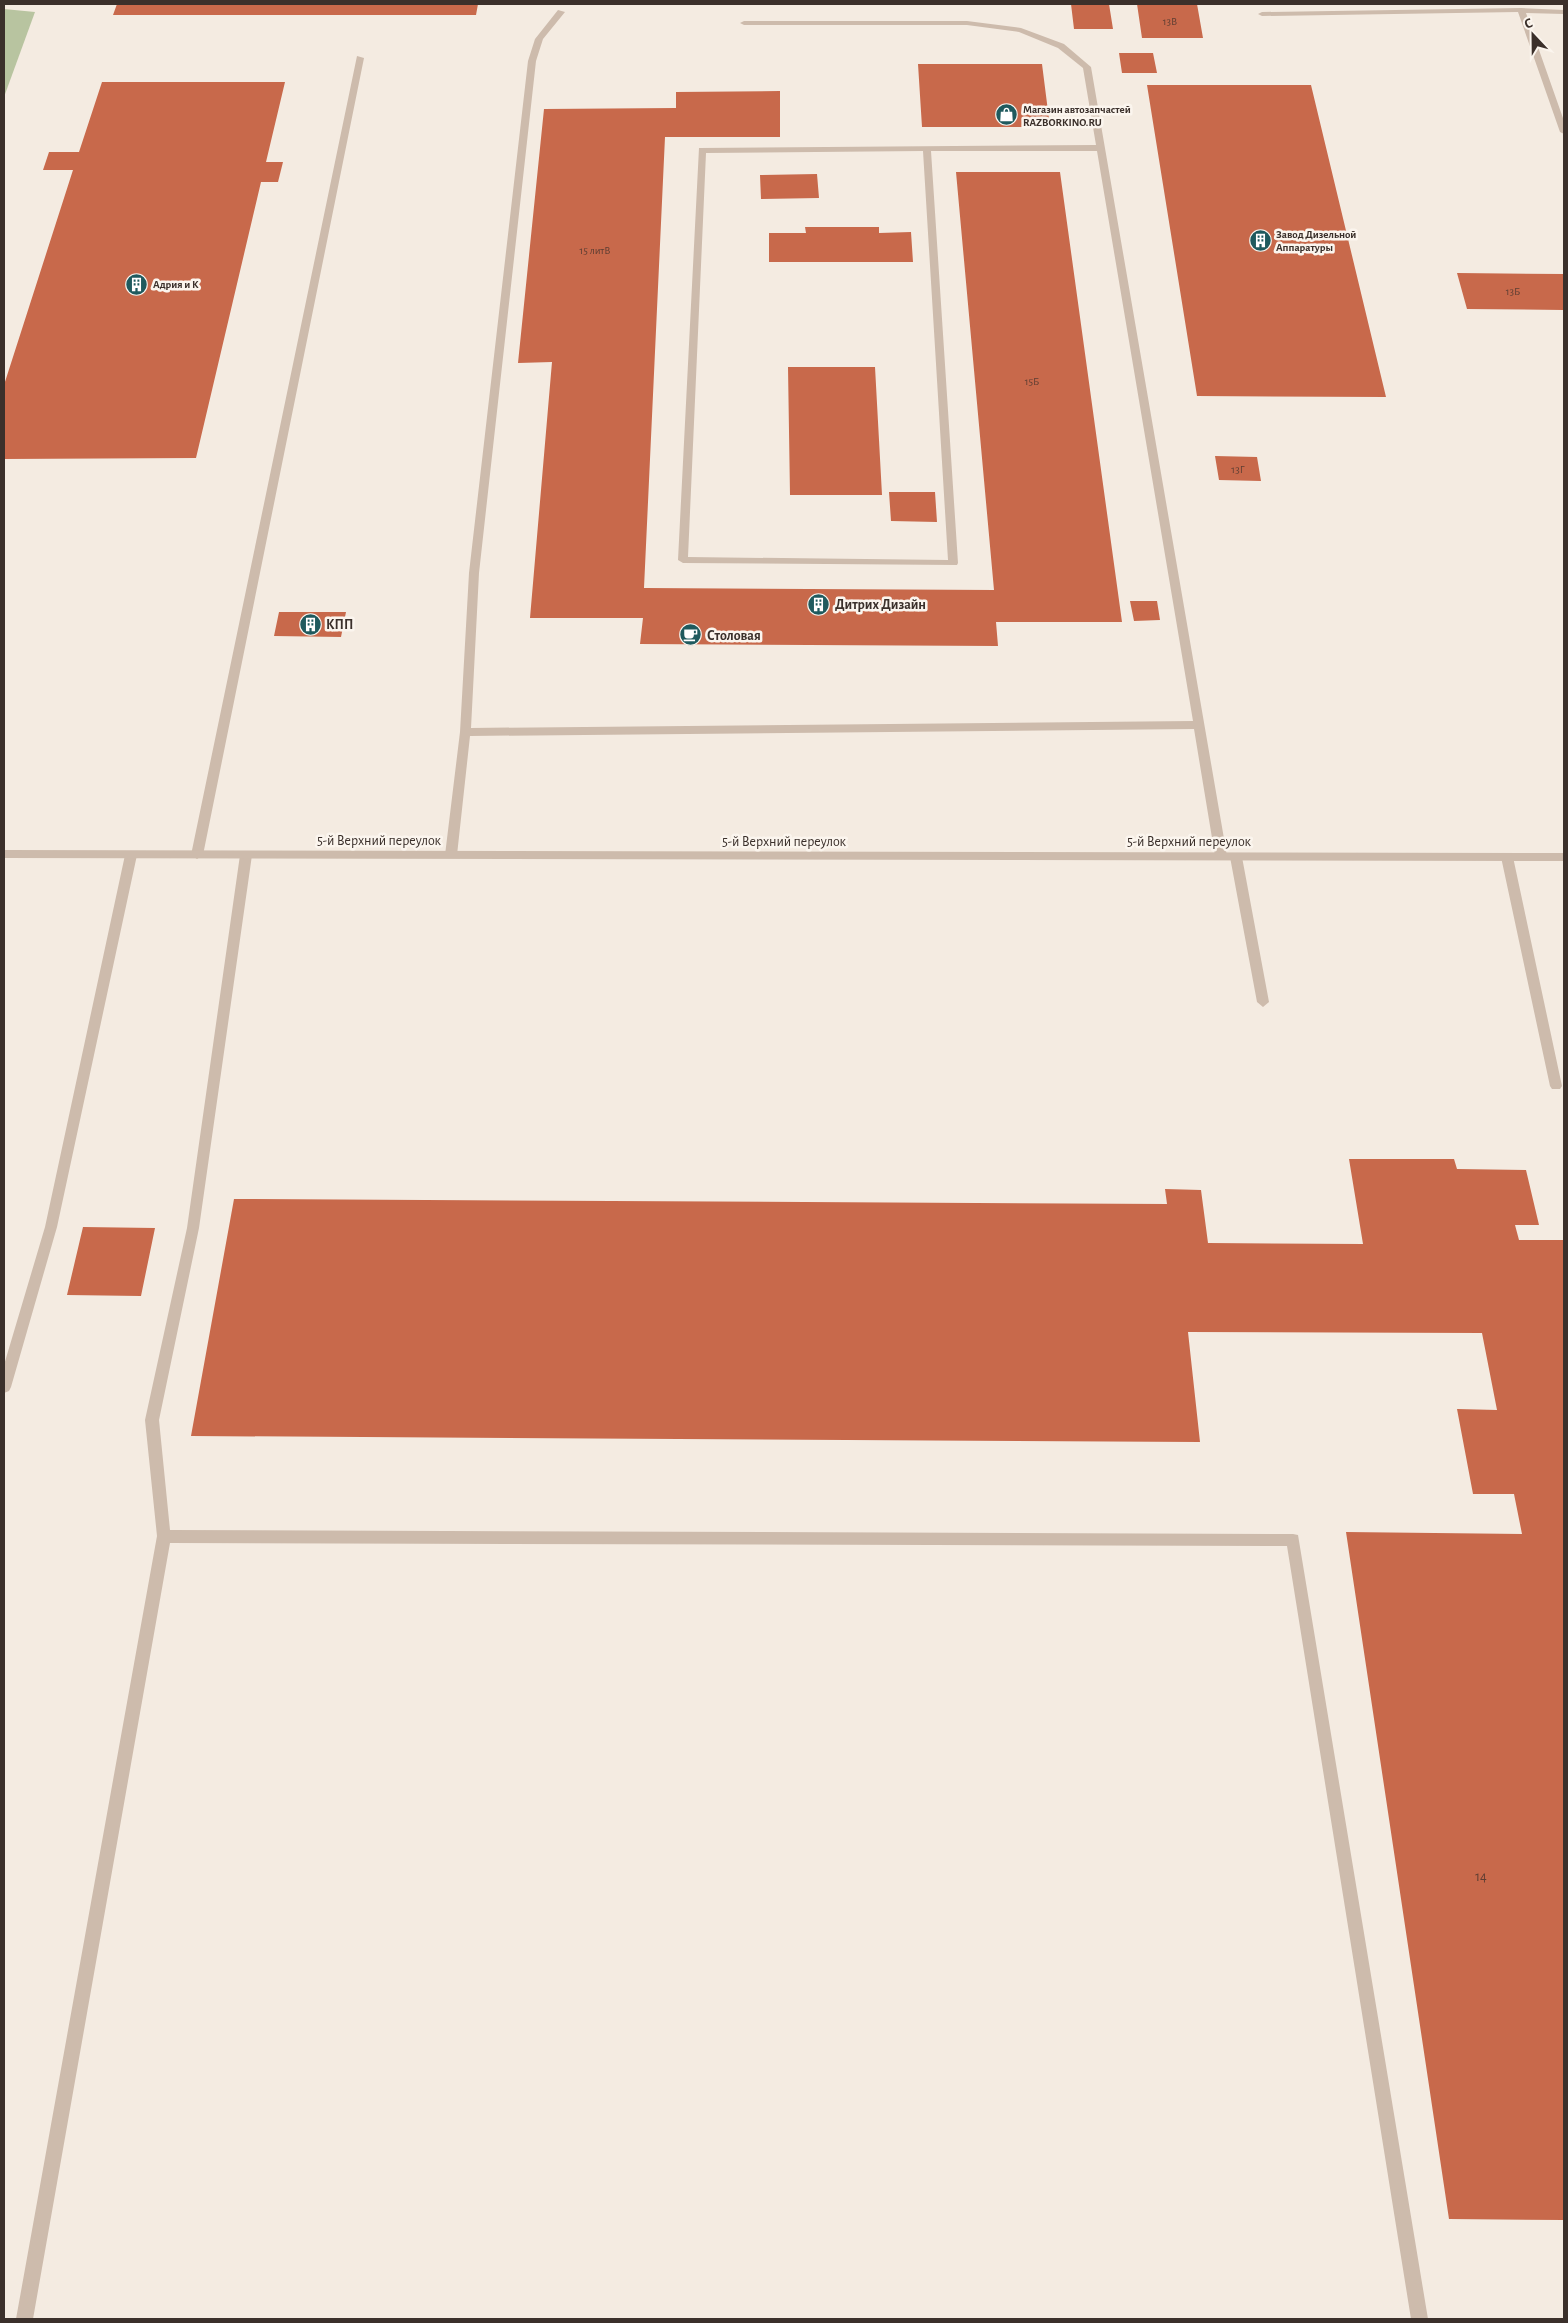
<svg xmlns="http://www.w3.org/2000/svg" width="1568" height="2323" font-family="'Alegreya Sans',sans-serif">
<style>
.green{fill:#b8c4a0}
.building{fill:#c8694b}
.lines{fill:none;stroke-linecap:round;stroke-linejoin:round}
.service{fill:#cdbbac;fill-rule:evenodd}
.minor{fill:#cdbbac;fill-rule:evenodd}
.labels{text-anchor:middle;stroke-width:5;stroke-linejoin:round;paint-order:stroke}
.number-label{font-size:11px;fill:#5e3e33}
.far-poi-label{font-size:11px;font-weight:bold;fill:#3b302b;stroke:#fbf5ee;text-anchor:start}
.poi-label{font-size:14px;font-weight:bold;fill:#3b302b;stroke:#fbf5ee;text-anchor:start}
.street-label{font-size:14px;fill:#3b302b;stroke:#fbf5ee}
.near-number-label{font-size:14px;fill:#5e3e33}
</style>
<rect width="100%" height="100%" fill="#f4ebe1"/>
<path class="green" d="M4 9 35 12 4 97Z"/>
<path class="building" d="M117 4H478L476 15H113Z
M1071 4H1109L1113 29H1074Z
M1137 4H1197L1203 38H1142Z
M1119 53H1153L1157 73H1122Z
M918 64H1042L1050 127H922Z
M102 82H285L266 162H283L278 182H261L196 458 4 459V385L73 170H43L49 152H79Z
M1147 85H1311L1386 397 1197 396Z
M780 91V137H665L644 588 994 590 956 172H1060L1122 622H996L998 646 640 644 643 618H530L552 362 518 363 544 109 676 108V92Z
M817 174 819 198 761 199 760 175Z
M805 227H879V233L911 232 913 262H769V233H806Z
M1457 273 1564 274V310L1467 309Z
M788 367H875L882 495H790Z
M1215 456 1257 457 1261 481 1219 480Z
M889 492H935L937 522 891 521Z
M1130 601H1157L1160 620 1134 621Z
M279 612H346L341 637 274 636Z
M1349 1159H1454L1457 1169 1526 1170 1539 1225H1515L1519 1240H1564V2220L1449 2219 1346 1532 1522 1534 1514 1494H1473L1457 1409 1497 1410 1482 1333 1188 1332 1200 1442 191 1436 234 1199 1167 1204 1165 1189 1201 1190 1208 1243 1363 1244Z
M83 1227 155 1228 141 1296 67 1295Z"/>
<g class="lines">
<path class="service" d="M1521 8 1564 10V14L1526 13 1564 121V134L1560 132 1518 12 1262 16 1258 14 1262 12Z
M558 10 565 12 543 39 536 61 479 573 471 728 1193 721 1097 151H931L958 563 957 565 683 563 678 560 699 148 1096 145 1083 68 1058 48 1019 32 967 25H744L740 23 744 21H967L1021 28 1064 44 1091 67 1227 856 1225 859H1217L1215 856 1194 729 470 736 457 855 455 858H447L445 855 460 732 469 573 528 61 535 39ZM923 151 948 560 688 557 706 153Z
M357 56 364 58 203 855 197 859 191 855Z
M131 851 137 855 57 1227 11 1387 9 1391 4 1393V1365L45 1227 125 855Z
M246 851 252 855 199 1228 159 1420 170 1530 1293 1534 1298 1535 1428 2319H1411L1287 1546 170 1543 33 2319H16L157 1536 145 1420 187 1228 240 855Z
M1236 853 1242 857 1269 1002 1263 1007 1257 1002 1230 857Z
M1507 853 1513 857 1562 1086 1560 1089H1552L1550 1086 1501 857Z"/>
<path class="minor" d="M4 850 1564 853V861L4 858Z"/>
</g>
<defs>
<symbol id="shop-disc" viewBox="-11 -11 22 22"><circle r="9.5" fill="#1f5a5e" stroke="#fbf5ee"/><path d="M-5-2.5h2.3a2.7 3.5 0 0 1 5.4 0H5L5.5 6h-11ZM-1.5-2.5h3a1.5 2.3 0 0 0-3 0Z" fill="#fff"/></symbol>
<symbol id="building-disc" viewBox="-11 -11 22 22"><circle r="9.5" fill="#1f5a5e" stroke="#fbf5ee"/><path d="M-4-6H4V6H1V3H-1V6H-4ZM-2.5-4.3h1.7v1.8h-1.7ZM.8-4.3h1.7v1.8H.8ZM-2.5-1h1.7V.8h-1.7ZM.8-1h1.7V.8H.8Z" fill="#fff"/></symbol>
<symbol id="cafe-disc" viewBox="-11 -11 22 22"><circle r="9.5" fill="#1f5a5e" stroke="#fbf5ee"/><path d="M-5.5-4.5H6V0H3Q3 3.5 0 3.5H-2.5Q-5.5 3.5-5.5 0ZM3-3.2v2h1.7v-2ZM-6 4.5H4V6H-6Z" fill="#fff"/></symbol>
</defs>
<g fill-rule="evenodd">
<use href="#shop-disc" x="994" y="102" width="25" height="25"/>
<use href="#building-disc" x="1248" y="228" width="25" height="25"/>
<use href="#building-disc" x="124" y="272" width="25" height="25"/>
<use href="#building-disc" x="806" y="592" width="25" height="25"/>
<use href="#building-disc" x="298" y="612" width="25" height="25"/>
<use href="#cafe-disc" x="678" y="622" width="25" height="25"/>
</g>
<g class="labels">
<g class="number-label">
<text x="1170" y="25">13В</text>
<text x="595" y="254">15 литВ</text>
<text x="1513" y="295">13Б</text>
<text x="1032" y="385">15Б</text>
<text x="1238" y="473">13Г</text>
</g>
<g class="far-poi-label">
<text x="1023" y="113">Магазин автозапчастей<tspan x="1023" dy="13">RAZBORKINO.RU</tspan></text>
<text x="1276" y="238">Завод Дизельной<tspan x="1276" dy="13">Аппаратуры</tspan></text>
<text x="153" y="288">Адрия и К</text>
</g>
<g class="poi-label">
<text x="835" y="609">Дитрих Дизайн</text>
<text x="326" y="629">КПП</text>
<text x="707" y="640">Столовая</text>
</g>
<g class="street-label">
<text x="379" y="845">5-й Верхний переулок</text>
<text x="784" y="846">5-й Верхний переулок</text>
<text x="1189" y="846">5-й Верхний переулок</text>
</g>
<g class="near-number-label">
<text x="1481" y="1881">14</text>
</g>
</g>
<rect width="1568" height="2323" fill="none" stroke="#3b302b" stroke-width="10"/>
<g transform="translate(1533 35) rotate(338)" stroke="#fbf5ee" stroke-width="4" paint-order="stroke">
<path d="M0-4L9 19L0 12L-9 19Z" fill="#3b302b"/>
<text y="-8" font-size="14" font-weight="bold" text-anchor="middle" fill="#3b302b">С</text>
</g>
</svg>
